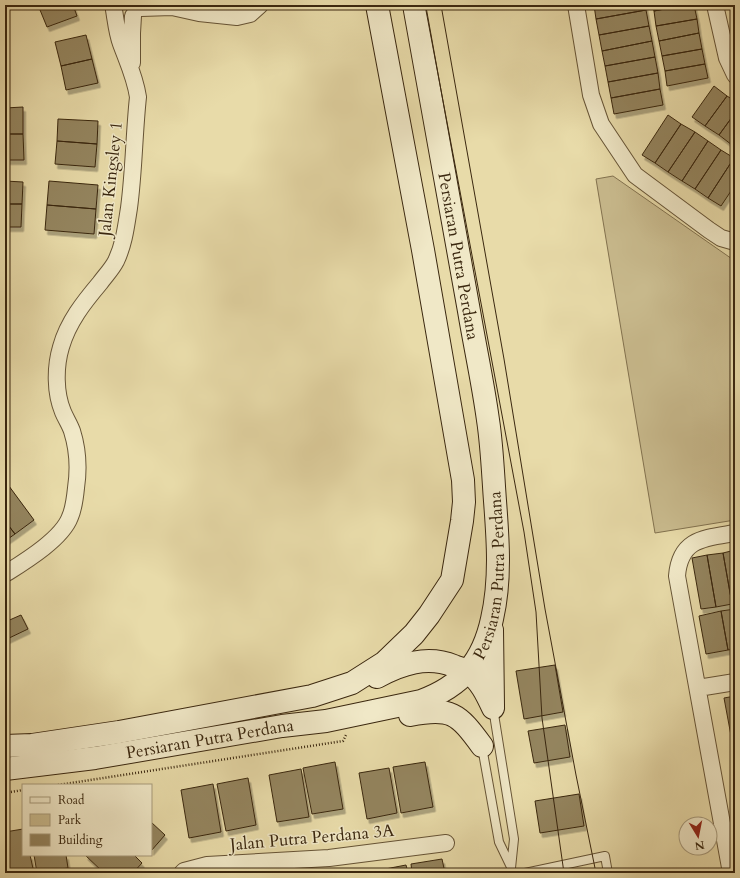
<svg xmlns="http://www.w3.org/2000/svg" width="740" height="878" font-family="Cardo,serif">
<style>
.green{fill:#cabc8f;stroke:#82724f}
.building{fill:#94855f;stroke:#3a270f;filter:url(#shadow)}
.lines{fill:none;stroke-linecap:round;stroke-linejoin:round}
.lane-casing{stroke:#665436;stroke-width:10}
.street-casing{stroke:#665436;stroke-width:18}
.secondary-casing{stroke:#3a270f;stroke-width:24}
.path{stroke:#3a270f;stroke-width:2.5;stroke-dasharray:1 2;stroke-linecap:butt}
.lane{stroke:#f0e8c7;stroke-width:8}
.street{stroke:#f0e8c7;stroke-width:16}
.secondary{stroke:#f0e8c7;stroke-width:22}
.tram{stroke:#3a270f;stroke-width:1}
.labels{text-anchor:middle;stroke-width:3;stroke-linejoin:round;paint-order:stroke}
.street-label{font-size:17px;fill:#3a270f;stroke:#f0e8c7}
</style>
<defs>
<filter id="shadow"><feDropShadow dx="2.5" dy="4.5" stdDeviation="0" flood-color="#0004"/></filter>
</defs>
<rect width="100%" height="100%" fill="#e8dba9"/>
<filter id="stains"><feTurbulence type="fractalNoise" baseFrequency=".005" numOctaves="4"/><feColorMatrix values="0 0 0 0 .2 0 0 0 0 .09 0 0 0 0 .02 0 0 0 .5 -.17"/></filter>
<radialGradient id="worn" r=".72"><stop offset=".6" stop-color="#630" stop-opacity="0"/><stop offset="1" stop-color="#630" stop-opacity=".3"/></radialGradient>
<path class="green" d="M613 176 735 261V520L655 533 596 179Z"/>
<path class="building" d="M38 5H73L77 16 47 27Z
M594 5H645L646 10 596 19Z
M652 5H686L654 11Z
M686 5H694L697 19 656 26 654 11Z
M646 10 649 26 599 35 596 19Z
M697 19 699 33 659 41 656 26Z
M649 26 652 41 602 51 599 35Z
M699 33 702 49 662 56 659 41Z
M86 35 92 59 61 66 55 42Z
M652 41 655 57 605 66 602 51Z
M702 49 705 64 665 71 662 56Z
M655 57 658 73 608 82 605 66Z
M92 59 98 83 66 90 61 66Z
M705 64 708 78 667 86 665 71Z
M658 73 660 89 611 98 608 82Z
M714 86 727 96 705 126 692 117Z
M660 89 663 105 614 114 611 98Z
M727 96 735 101V113L719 135 705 126Z
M23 107V134H5V108Z
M735 113V140L732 145 719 135Z
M668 115 681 124 655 163 642 155Z
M58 119 98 121 97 144 57 141Z
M681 124 695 132 668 172 655 163Z
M695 132 708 141 682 181 668 172Z
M5 134H23L24 160H5Z
M57 141 97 144 95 167 55 164Z
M708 141 721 150 695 189 682 181Z
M721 150 734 158 708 198 695 189Z
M734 158 735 185 721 206 708 198Z
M5 181 23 182 22 204H5Z
M49 181 98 185 96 209 47 205Z
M5 204H22L21 227H5Z
M47 205 96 209 94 234 45 230Z
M6 482 34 520 15 534 5 521V483Z
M5 521 15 534 5 541Z
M735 550V603L732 604 723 553Z
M723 553 732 604 716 607 707 555Z
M707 555 716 607 701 609 692 558Z
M735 609V649L728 650 721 611Z
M721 611 728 650 706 654 699 616Z
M21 615 28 629 5 640V622Z
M555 665 563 712 524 719 516 671Z
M735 696V740L732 741 724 698Z
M565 725 570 757 534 763 528 731Z
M735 751V776L731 752Z
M335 762 343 809 312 814 303 768Z
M425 762 433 807 401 813 393 767Z
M389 768 397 813 367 819 359 773Z
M301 769 309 817 277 822 269 775Z
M248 778 256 825 226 831 217 784Z
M213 784 221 832 189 838 181 790Z
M579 794 584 826 540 833 535 801Z
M151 822 165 835 151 851Z
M23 829V855H30L34 873H5V832Z
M34 855H66L68 868 37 873Z
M85 855H134L142 863 133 873H104Z
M442 859 445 873H412L411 864Z
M406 865 408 873H376L375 871Z"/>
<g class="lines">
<defs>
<path id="lane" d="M493 708 514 839 511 868 512 873
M482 747 499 842 511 867
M525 873 605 856 608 873"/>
<path id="street" d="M576 5 591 95 601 124 635 175 709 230 721 238 735 242
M715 5 727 58 735 75
M141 8 172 7 199 13 237 17 250 14 260 5
M132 63V33L133 16
M5 574C24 562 62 539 70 517 74 508 75 498 76 488 79 468 78 450 72 431 70 425 66 419 63 412 55 393 55 367 61 347 68 322 84 302 100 283 105 276 112 269 116 261 124 244 126 227 129 208 134 171 134 134 138 97 135 77 128 63 121 44 117 33 116 22 114 10
M698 688 735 682
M182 873 184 871 207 865 329 858 446 843
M731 873 677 576C680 538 705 538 735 533"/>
<g id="secondary">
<path d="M492 630 493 706"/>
<path d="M377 677C401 664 427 655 454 666 458 668 465 669 468 672 480 680 487 695 493 708"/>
<path d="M410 715C451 707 458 713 482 746"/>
<path d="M5 746 32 745 119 732 312 696 352 683 385 662 414 634 429 615 452 580 462 521 464 502 463 480 423 250 377 5"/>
<path id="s1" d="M5 769 95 758 282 726 326 721 421 701C462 686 483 661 492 619 501 580 498 540 495 501 493 474 492 446 488 420 483 383 475 347 469 311 451 209 432 107 414 5"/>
</g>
</defs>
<use href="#lane" class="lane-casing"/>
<use href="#street" class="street-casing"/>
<use href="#secondary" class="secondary-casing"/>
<path class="path" d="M58 785 343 741 346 735
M5 793 23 790"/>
<use href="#lane" class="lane"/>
<use href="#street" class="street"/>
<use href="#secondary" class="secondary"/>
<path class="tram" d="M425 5 524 532 536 612 542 718 564 873
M441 5 504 359 545 609 576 775 596 873"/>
</g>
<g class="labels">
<g class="street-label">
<text transform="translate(110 179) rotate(-84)" y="6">Jalan Kingsley 1</text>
<text transform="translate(459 256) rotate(80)" y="6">Persiaran Putra Perdana</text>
<text dy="6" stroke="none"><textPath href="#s1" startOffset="579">Persiaran Putra Perdana</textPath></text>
<text dy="6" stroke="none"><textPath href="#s1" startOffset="207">Persiaran Putra Perdana</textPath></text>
<text transform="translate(312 837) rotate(-5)" y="6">Jalan Putra Perdana 3A</text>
</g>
</g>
<rect width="740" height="878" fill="none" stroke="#e8dba9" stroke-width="20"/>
<rect x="6" y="6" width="728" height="866" fill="none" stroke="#3a270f" stroke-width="2"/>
<rect x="10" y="10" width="720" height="858" fill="none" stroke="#3a270f"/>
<rect x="22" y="784" width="130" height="72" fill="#f0e8c7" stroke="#a79b7d"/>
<rect x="30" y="797" width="20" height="6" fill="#f0e8c7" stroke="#a79b7d"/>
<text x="58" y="804" font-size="12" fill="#3a270f">Road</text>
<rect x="30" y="814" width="20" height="12" fill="#cabc8f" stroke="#a79b7d"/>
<text x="58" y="824" font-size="12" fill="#3a270f">Park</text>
<rect x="30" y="834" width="20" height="12" fill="#94855f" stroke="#a79b7d"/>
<text x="58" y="844" font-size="12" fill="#3a270f">Building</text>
<g transform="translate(698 836) rotate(170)"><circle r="19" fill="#f0e8c7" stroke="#a79b7d"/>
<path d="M0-3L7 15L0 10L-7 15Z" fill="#8f2418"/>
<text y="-6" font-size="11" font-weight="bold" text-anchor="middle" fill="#3a270f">N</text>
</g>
<rect width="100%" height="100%" filter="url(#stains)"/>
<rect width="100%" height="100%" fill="url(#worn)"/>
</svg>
